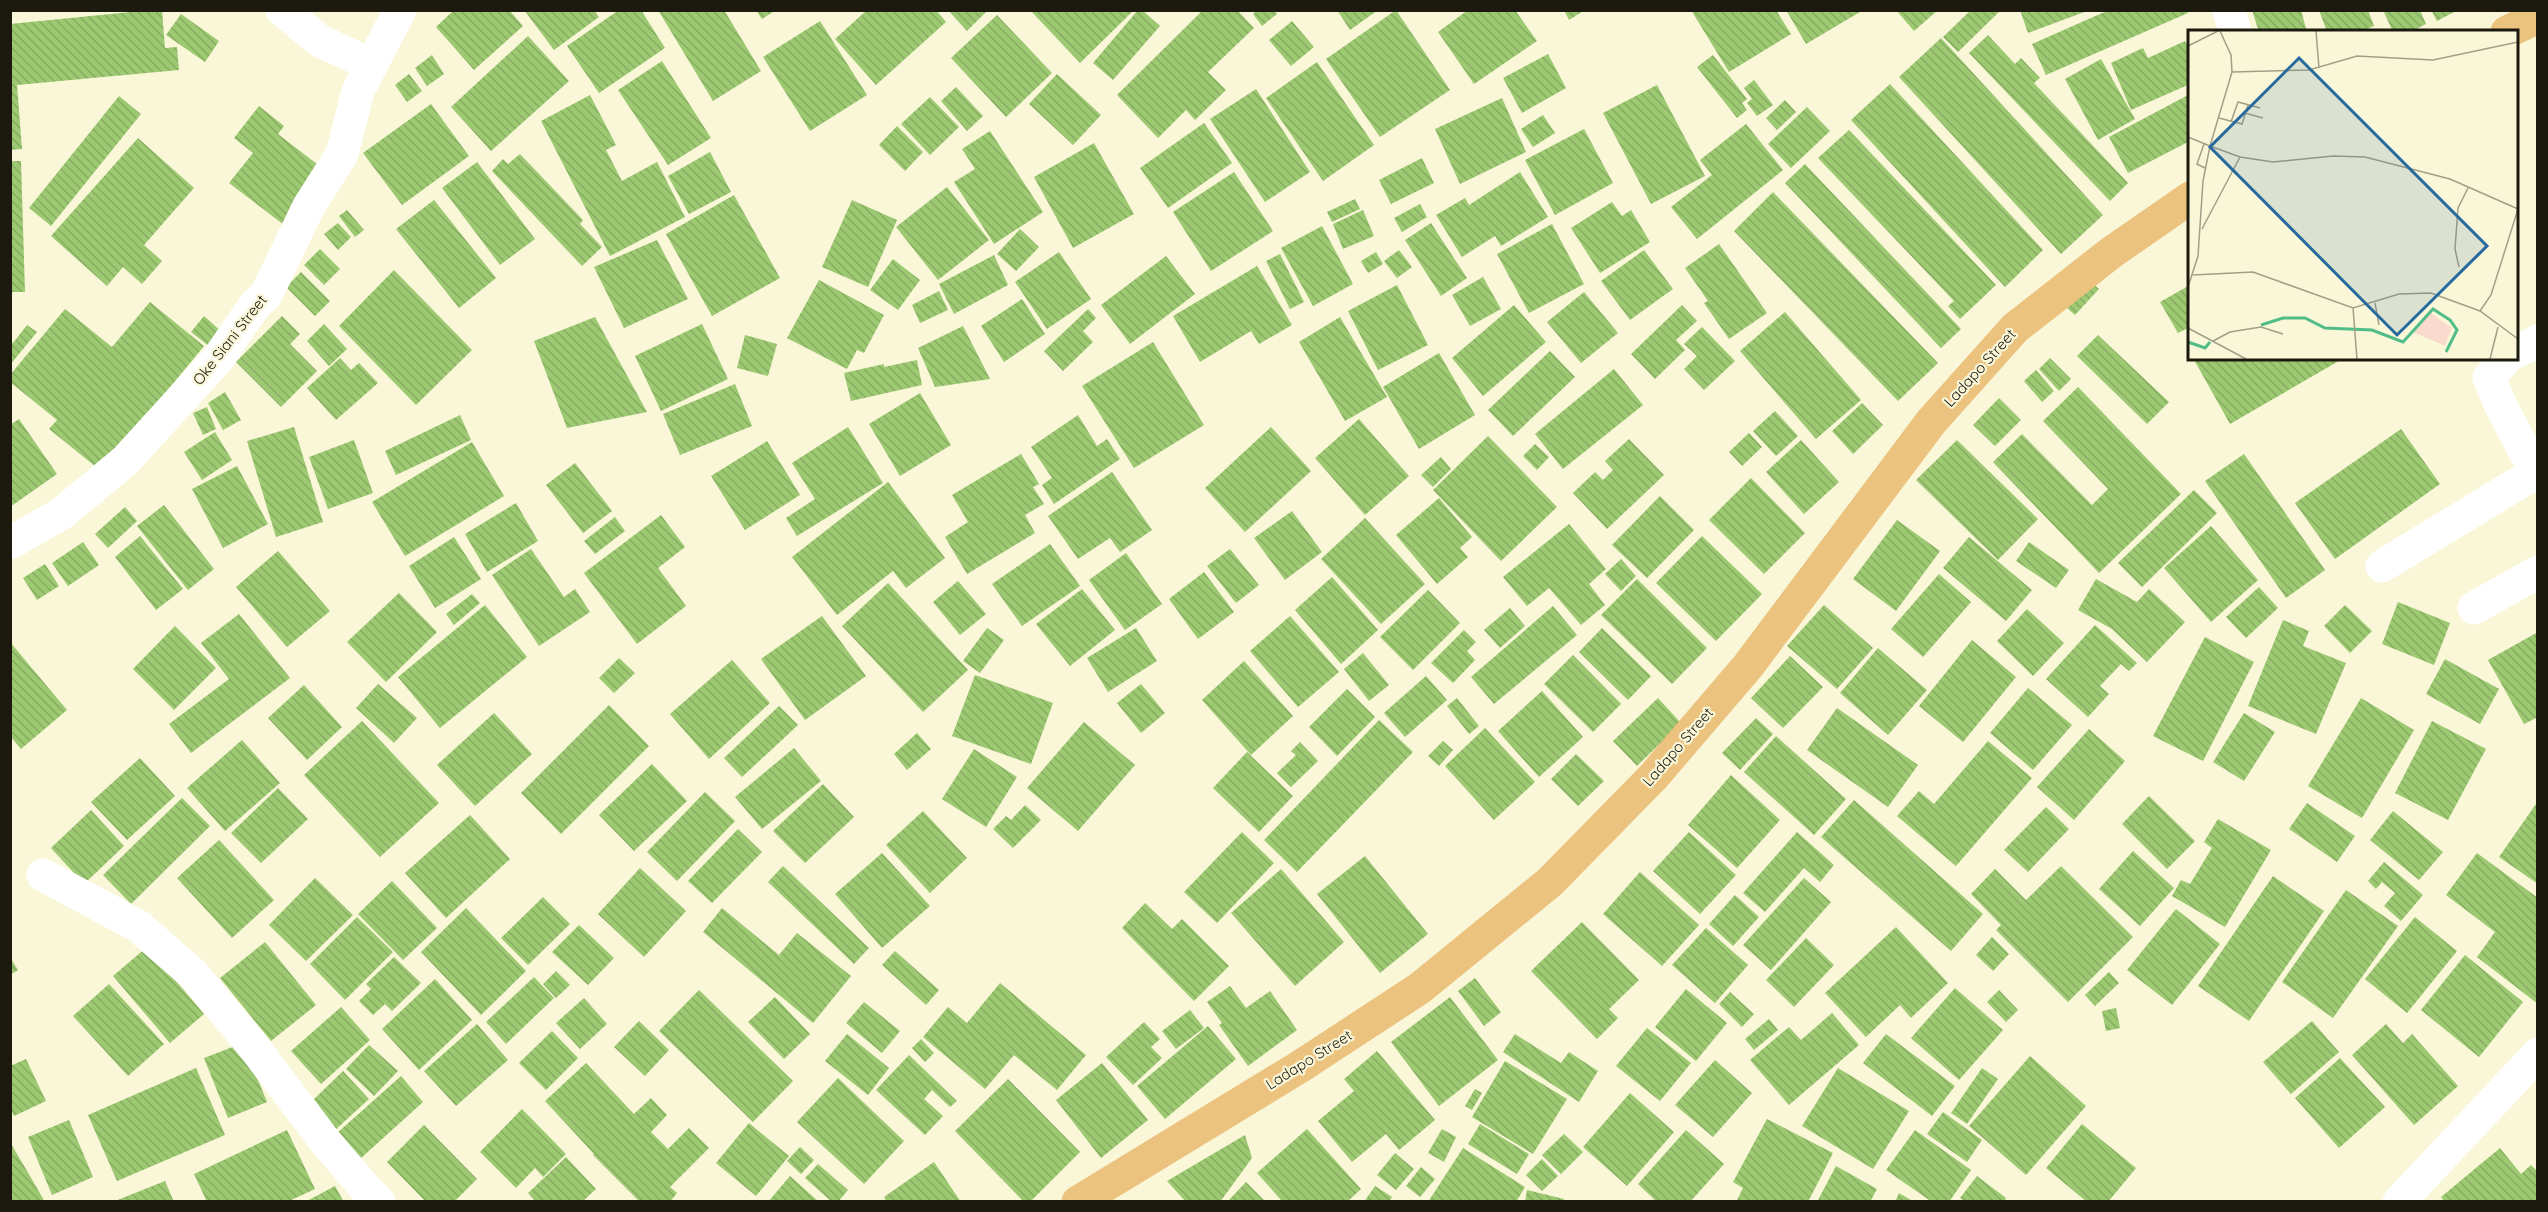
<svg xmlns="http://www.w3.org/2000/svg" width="2548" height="1212" font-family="Quicksand,sans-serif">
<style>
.building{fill:url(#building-back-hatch)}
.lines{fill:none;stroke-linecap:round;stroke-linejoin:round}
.minor{stroke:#fff;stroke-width:33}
.major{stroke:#ecc27f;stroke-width:33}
.labels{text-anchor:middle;stroke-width:4.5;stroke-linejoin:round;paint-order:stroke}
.street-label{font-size:15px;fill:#1c1a0f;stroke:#faf7d8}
.inset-river{fill:none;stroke:#50bc88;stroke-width:3}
.inset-road{fill:none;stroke:#a19f88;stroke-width:1.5}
.view{fill:#25699e;fill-opacity:0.15;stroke:#25699e;stroke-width:3}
.inset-edge{fill:none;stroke:#1c1a0f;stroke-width:3}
</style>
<defs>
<pattern id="building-back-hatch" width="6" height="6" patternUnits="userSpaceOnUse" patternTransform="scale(1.5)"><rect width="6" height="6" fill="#9cc971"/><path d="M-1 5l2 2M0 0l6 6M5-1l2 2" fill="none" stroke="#86ac61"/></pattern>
</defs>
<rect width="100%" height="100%" fill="#faf7d8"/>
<path class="building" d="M151 10H162L165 48 177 47 179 70 17 85 22 149 10 150V24Z
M454 10H509L523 26 474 70 436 27Z
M524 10H594L599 17 554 50Z
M619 10H641L665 48 599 93 567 46Z
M658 10H724L761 71 713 101Z
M756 10H776L762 19Z
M867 10H936L946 22 876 85 835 39Z
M948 10H988L967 31Z
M1030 10H1131L1132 12 1080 63Z
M1138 10H1142L1160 26 1113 80 1093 63Z
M1203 10H1237L1254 28 1208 72 1226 90 1195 120 1186 110 1158 138 1117 95Z
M1258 10H1275L1277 14 1262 26 1253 14Z
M1337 10H1378L1350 30Z
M1396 10 1450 90 1380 137 1326 59Z
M1468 10H1515L1537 41 1474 84 1438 32Z
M1564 10H1585L1569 20Z
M1691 10H1776L1791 34 1729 72Z
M1786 10H1859L1860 12 1806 44Z
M1896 10H1938L1914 31Z
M1971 10H2001L1958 52 1943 37Z
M2020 10H2087V11L2028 33Z
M2109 10H2187L2188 13 2046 75 2032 44Z
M2252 10H2301L2307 32H2259Z
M2319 10H2368L2374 26 2359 32H2327Z
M2383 10H2420L2426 24 2410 32H2393Z
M2431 10H2458L2437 21Z
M181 14 219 41 205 62 166 35Z
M997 15 1052 73 1006 117 951 58Z
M820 21 867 95 810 131 763 57Z
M1292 21 1314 47 1291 66 1269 40Z
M1988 35 2015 64 2021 58 2040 78 2034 83 2128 183 2110 201 1969 53Z
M528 36 569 81 491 151 451 107Z
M1941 38 2103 215 2061 254 1899 77Z
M2185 41 2190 52V84L2131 110 2111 63 2143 48 2148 58Z
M1548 54 1566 88 1522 113 1503 78Z
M432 55 444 74 427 86 415 68Z
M1713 55 1747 99 1742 103 1747 110 1737 118 1697 67Z
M2101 59 2135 119 2098 140 2065 79Z
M662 61 711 138 668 165 618 90Z
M1317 62 1374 145 1323 181 1266 98Z
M409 74 422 91 407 102 395 85Z
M1057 74 1101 115 1073 145 1029 104Z
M1754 80 1773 105 1757 116 1747 103 1752 99 1744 88Z
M1890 84 2043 250 2005 287 1851 120Z
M1657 85 1705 176 1651 204 1603 113Z
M956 87 983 116 967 131 941 101Z
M1256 89 1310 172 1265 202 1210 119Z
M2190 94V141L2128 173 2109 137Z
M590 95 616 145 606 150 622 181 657 162 685 217 610 256 541 121Z
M119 96 141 114 51 226 29 208Z
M930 97 959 127 930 155 901 124Z
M1502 98 1526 152 1460 184 1435 129Z
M1785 100 1796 112 1777 130 1766 118Z
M431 104 469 156 402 205 363 153Z
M259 106 284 126 278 134 326 171 284 225 229 183 253 153 234 138Z
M1807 107 1830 131 1791 168 1768 144Z
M1543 115 1555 133 1533 147 1521 129Z
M1204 123 1232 163 1168 208 1140 168Z
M1746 124 1783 170 1697 239 1671 207 1712 175 1700 160Z
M897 126 923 152 905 171 879 145Z
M1584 129 1613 183 1555 215 1525 160Z
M1849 130 1996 285 1960 319 1948 306 1954 301 1818 158Z
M990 131 1043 212 994 244 954 182 975 169 962 149Z
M138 138 194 188 144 245 162 261 142 284 123 267 107 286 51 236Z
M1094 143 1134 214 1073 248 1034 177Z
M710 152 731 192 689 214 668 176Z
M520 154 583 220 580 224 602 247 582 266 492 171 503 159 508 164Z
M1422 158 1434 183 1391 204 1379 180Z
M10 161H21L25 292H10Z
M477 162 535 239 500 265 442 188Z
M1805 164 1961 329 1941 348 1785 183Z
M1234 172 1273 231 1211 271 1173 212Z
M1520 172 1548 217 1501 246 1495 236 1462 257 1436 215 1465 198 1469 205Z
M947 187 989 240 938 280 896 227Z
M1773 192 1938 363 1898 401 1734 231Z
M734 195 780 278 712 316 666 234Z
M1355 199 1360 209 1332 222 1327 212Z
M434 200 496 278 459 308 396 229Z
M852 200 897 220 868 287 822 267Z
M1612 202 1622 216 1631 210 1650 242 1600 273 1571 228Z
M1420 204 1427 217 1402 232 1394 218Z
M347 210 364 230 355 237 339 216Z
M1363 210 1374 236 1343 249 1333 224Z
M338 223 351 237 338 250 324 234Z
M1431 223 1467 278 1441 296 1405 240Z
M1552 224 1584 284 1529 313 1497 254Z
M1322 226 1353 284 1313 306 1281 248Z
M1020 229 1039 247 1016 271 997 254Z
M657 240 688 299 624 328 594 267Z
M1719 244 1767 313 1729 339 1704 303 1708 301 1685 268Z
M320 249 340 269 324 285 304 265Z
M1399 250 1412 267 1397 278 1384 261Z
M1644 250 1673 289 1630 320 1601 281Z
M1059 252 1091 299 1047 329 1015 282Z
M1376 252 1383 264 1368 273 1361 261Z
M1280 254 1304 302 1290 309 1266 261Z
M994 255 1008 285 954 314 939 284Z
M1166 256 1195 294 1130 344 1101 305Z
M893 259 920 280 898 310 870 290Z
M1257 266 1292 325 1259 344 1251 331 1200 362 1173 316Z
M394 270 472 350 416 405 339 326Z
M301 272 330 301 315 316 286 287Z
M1483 277 1501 309 1470 326 1452 295Z
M819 280 884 315 864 353 857 350 847 369 787 338Z
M2090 281 2099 289 2075 315 2066 307Z
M1397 285 1428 345 1378 370 1348 311Z
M2190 285V327L2178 333 2160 302Z
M939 291 948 310 920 323 912 305Z
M1584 292 1618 333 1581 363 1547 322Z
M1022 299 1045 334 1004 362 981 326Z
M150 302 204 346 101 471 49 429 57 420 10 382V375L65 309 112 347Z
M1514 305 1546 342 1483 396 1452 358Z
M1682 305 1697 321 1676 340 1685 350 1655 379 1631 354Z
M1088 309 1096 318 1083 331 1093 342 1063 371 1044 351Z
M1785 312 1861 400 1816 439 1740 351Z
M204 316 223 333 210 347 191 332Z
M282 316 300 334 290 344 317 371 281 407 236 362Z
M595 317 647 412 567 428 534 341Z
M1340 317 1387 397 1345 421 1299 342Z
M324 324 347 349 329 366 307 341Z
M702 324 728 379 661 411 635 356Z
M27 325 37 332 10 365V341L13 343Z
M963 326 990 379 935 387 918 348Z
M1702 327 1735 361 1704 390 1684 369 1697 356 1684 344Z
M745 335 777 344 768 376 737 368Z
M2098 335 2169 402 2147 424 2077 356Z
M1153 342 1204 425 1134 468 1082 386Z
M1550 351 1575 377 1513 436 1488 410Z
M1439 353 1475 415 1419 449 1383 387Z
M340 358 351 370 359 363 378 383 336 420 307 388Z
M2050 358 2071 379 2059 391 2039 369Z
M2193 358H2344L2230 424Z
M917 360 922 385 851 401 844 373 884 364V367Z
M1614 369 1643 405 1563 469 1535 434Z
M2036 370 2054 391 2042 402 2024 381Z
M735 384 752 426 680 455 663 414Z
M2078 387 2181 494 2099 573 1993 462 2022 434 2092 505 2108 489 2043 421Z
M225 392 241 420 223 430 208 403Z
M920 393 951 445 900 476 869 424Z
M1999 398 2021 420 1995 446 1973 425Z
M1862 403 1883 425 1853 454 1832 431Z
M207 407 216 429 203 435 193 413Z
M1775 411 1798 436 1776 456 1753 431Z
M460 415 471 440 396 475 385 451Z
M1078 415 1097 446 1107 439 1120 459 1054 504 1042 485 1052 478 1031 447Z
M19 419 57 474 10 507V425Z
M1359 419 1409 476 1365 515 1315 458Z
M294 427 323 522 276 537 247 441Z
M848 427 883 483 797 536 786 518 815 499 792 463Z
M1271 427 1311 471 1245 532 1205 488Z
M2401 429 2440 484 2335 559 2295 503Z
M215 432 232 460 202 480 184 452Z
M1749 433 1762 447 1742 466 1729 452Z
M1488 436 1557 507 1501 561 1433 490Z
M1629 439 1664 475 1607 529 1573 493 1595 472 1603 480 1613 470 1605 461Z
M354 440 373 493 328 509 309 457Z
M1801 440 1839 482 1804 514 1766 472Z
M1957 440 2038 519 1998 560 1916 480Z
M767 441 800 495 745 530 711 476Z
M472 442 504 496 405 556 372 502Z
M1535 444 1549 457 1537 470 1523 456Z
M1021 454 1039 484 1033 487 1044 504 1025 515 1035 533 967 574 945 537 968 522 952 495Z
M2244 454 2325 570 2286 598 2205 481Z
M1441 457 1451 469 1433 487 1421 475Z
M575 463 612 511 583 533 546 485Z
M237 466 268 524 223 548 192 489Z
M1112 472 1152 530 1120 552 1110 538 1078 559 1048 516Z
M1751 478 1805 533 1764 574 1709 520Z
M888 482 945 558 906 588 893 571 837 615 792 557Z
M2194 490 2217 513 2142 587 2118 563Z
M1660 496 1694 530 1647 578 1612 545Z
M1439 498 1472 537 1460 548 1468 557 1437 584 1396 535Z
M516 503 538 541 487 572 465 534Z
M164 505 214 569 188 590 137 526Z
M125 507 137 521 108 548 95 534Z
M1292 511 1322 552 1285 580 1254 538Z
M661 515 685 547 658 568 686 606 637 644 584 573Z
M615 517 625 531 595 554 584 541Z
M1365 518 1425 584 1381 624 1321 559Z
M1897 520 1940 551 1896 611 1853 579Z
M1569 524 1606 569 1589 584 1605 605 1581 625 1549 588 1527 606 1503 577Z
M2211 526 2258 580 2211 622 2164 568Z
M140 536 183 589 156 610 115 557Z
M1702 536 1762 594 1716 641 1656 583Z
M454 537 481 579 435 608 409 566Z
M1969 537 2032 590 2006 621 1943 568Z
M83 542 99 565 68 586 52 563Z
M2029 542 2069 570 2056 588 2016 561Z
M1050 544 1080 586 1022 626 992 584Z
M531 549 564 597 575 589 590 612 539 646 492 575Z
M1230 549 1259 585 1236 603 1207 566Z
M278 551 330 611 287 647 236 587Z
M1126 553 1162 604 1125 630 1089 580Z
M1621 559 1636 576 1621 591 1605 574Z
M45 564 59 586 37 600 23 578Z
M1204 572 1234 612 1198 639 1169 599Z
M1939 574 1971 602 1923 657 1891 629Z
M1332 577 1378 630 1341 664 1295 610Z
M1637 579 1707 648 1672 684 1601 615Z
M2096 579 2137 602 2149 589 2185 622 2147 662 2112 629 2078 610Z
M958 581 986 614 960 635 933 602Z
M888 583 968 670 923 712 842 626Z
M2259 587 2278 608 2246 638 2226 617Z
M1082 589 1115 630 1070 666 1036 624Z
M1428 590 1460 623 1413 670 1380 637Z
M399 593 437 632 386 682 347 642Z
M472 594 480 603 454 625 446 614Z
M2398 602 2450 623 2434 665 2382 644Z
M485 605 527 657 440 728 398 677Z
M1824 605 1873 648 1837 689 1787 646Z
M2345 605 2372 631 2350 653 2324 626Z
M1553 606 1577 635 1494 704 1471 677Z
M1510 608 1525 626 1500 648 1484 630Z
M2027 609 2064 643 2033 676 1997 641Z
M239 614 290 678 191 753 169 724 229 679 201 643Z
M822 616 866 676 805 720 761 659Z
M1290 616 1339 672 1298 707 1250 651Z
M2283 620 2309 631 2303 646 2346 663 2316 734 2248 706Z
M2095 625 2137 663 2129 671 2121 664 2100 686 2109 694 2088 717 2046 679Z
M175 626 216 668 174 710 133 669Z
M987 628 1004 640 980 673 963 661Z
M1136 628 1157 661 1108 692 1087 658Z
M1602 628 1651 676 1628 700 1579 652Z
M1464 630 1476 642 1467 651 1475 660 1453 683 1431 663Z
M2538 632V717L2524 724 2488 660Z
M2205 637 2254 662 2203 761 2153 736Z
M1972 640 2016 677 1963 742 1919 706Z
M10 642 67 710 21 749 10 736Z
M1878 648 1927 690 1888 735 1840 693Z
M1363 653 1389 685 1369 701 1344 669Z
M1573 655 1621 704 1593 732 1544 684Z
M1790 656 1823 687 1783 728 1751 698Z
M619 658 635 673 614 693 599 678Z
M2445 659 2499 689 2480 724 2426 694Z
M732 660 770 703 709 759 670 714Z
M1244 661 1293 716 1251 755 1202 700Z
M975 675 1053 703 1031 764 952 736Z
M1426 676 1447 700 1405 737 1384 713Z
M378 684 417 718 394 743 356 708Z
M1141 684 1165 713 1141 733 1117 703Z
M304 685 342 727 307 760 268 718Z
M2028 688 2072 725 2033 770 1990 733Z
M1347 689 1375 717 1337 756 1309 727Z
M1542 691 1583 737 1539 777 1498 731Z
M1457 698 1479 726 1469 734 1447 706Z
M1658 698 1681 723 1637 766 1613 741Z
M2361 698 2414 730 2362 818 2308 786Z
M609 705 649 746 561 834 521 793Z
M779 706 798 725 742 777 724 758Z
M1837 708 1918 765 1888 807 1807 750Z
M494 713 532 754 475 806 437 765Z
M2244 713 2275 732 2244 781 2213 762Z
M1756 718 1773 734 1740 770 1722 753Z
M1379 720 1413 752 1297 872 1264 840Z
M362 721 439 803 380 857 304 775Z
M2432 721 2486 749 2448 820 2395 793Z
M1084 722 1135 765 1078 831 1027 788Z
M1485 728 1535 782 1494 820 1445 766Z
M2089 729 2125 761 2074 820 2037 787Z
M917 733 931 749 907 770 894 754Z
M1776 736 1846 799 1814 835 1744 772Z
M242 740 280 783 225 831 187 788Z
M1443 741 1453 750 1439 766 1428 756Z
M1988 741 2032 778 1956 866 1897 816 1919 791 1934 804Z
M1300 742 1318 761 1291 787 1277 773 1296 755 1291 751Z
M794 748 821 781 762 829 735 797Z
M974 749 1017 777 986 827 942 799Z
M1247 752 1293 796 1259 832 1213 788Z
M1576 754 1604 781 1578 806 1551 779Z
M140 758 175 796 127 840 91 802Z
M652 764 687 801 634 851 599 815Z
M1731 775 1780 820 1737 868 1688 825Z
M823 784 854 817 805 863 773 831Z
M278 788 308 819 261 863 231 833Z
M705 792 735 821 677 881 647 852Z
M2149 796 2195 841 2167 869 2122 824Z
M182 798 210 826 131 904 103 875Z
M1854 800 1983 914 1951 951 1821 837Z
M2538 801V884L2499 857Z
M2307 803 2355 836 2337 862 2289 829Z
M1025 805 1041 820 1013 848 993 829 1006 816 1011 820Z
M2046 807 2069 829 2028 872 2004 850Z
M91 810 124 846 84 884 51 848Z
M923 811 967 858 930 893 886 845Z
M2393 811 2443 852 2419 880 2370 840Z
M470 815 510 859 446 918 405 873Z
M2218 819 2271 850 2225 927 2172 896 2181 880 2190 884 2212 848 2204 842Z
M738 829 762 852 712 903 688 881Z
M1242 832 1274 863 1217 923 1184 892Z
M1689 832 1736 875 1700 914 1653 871Z
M1797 832 1834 865 1820 882 1804 868 1765 912 1743 893Z
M219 840 274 900 232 938 177 878Z
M2133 851 2174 888 2140 926 2099 889Z
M882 853 930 906 882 948 835 894Z
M2477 853 2538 898V1004L2477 957 2495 932 2446 895Z
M1365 856 1428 934 1380 973 1317 894Z
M2384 862 2423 895 2401 921 2384 906 2395 893 2382 882 2376 889 2368 881Z
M783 866 869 948 854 964 768 882Z
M2061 866 2133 937 2068 1002 1996 930 2001 925 1971 894 1995 869 2026 900Z
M640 868 686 911 644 957 598 914Z
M1281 869 1344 942 1295 986 1231 913Z
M1640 872 1699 925 1662 966 1603 914Z
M2273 876 2324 911 2249 1021 2198 986Z
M315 878 353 915 306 961 269 925Z
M1804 878 1831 902 1771 970 1743 945Z
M392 881 437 928 403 960 358 914Z
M2346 890 2398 926 2333 1018 2282 982Z
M1735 895 1759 917 1733 946 1709 924Z
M543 897 570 924 528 965 501 938Z
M1145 903 1172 929 1182 919 1229 966 1194 1001 1122 928Z
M466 908 526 971 481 1015 421 952Z
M722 908 779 955 797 933 851 976 813 1023 703 932Z
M2176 909 2220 944 2172 1005 2127 970Z
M357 917 393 952 345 1000 310 964Z
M2415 917 2457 951 2407 1013 2365 979Z
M1582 922 1639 980 1609 1009 1618 1018 1597 1039 1531 971Z
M579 925 614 958 588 985 552 952Z
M1896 927 1948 983 1911 1018 1900 1005 1866 1037 1825 993Z
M1706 928 1748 965 1715 1003 1672 965Z
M1992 937 2009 954 1993 971 1976 955Z
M1806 938 1834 965 1794 1007 1766 980Z
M265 942 316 1005 271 1041 220 978Z
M147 947 204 1014 170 1043 113 976Z
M895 951 939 990 926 1005 882 965Z
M2465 955 2523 1002 2479 1057 2421 1010Z
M10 957 18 970 10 975Z
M394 957 421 983 392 1011 385 1004 373 1015 359 1001 371 989 366 984Z
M556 971 570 985 556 998 543 984Z
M2109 972 2119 983 2095 1006 2085 995Z
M534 977 554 998 506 1044 486 1022Z
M1475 978 1501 1012 1484 1026 1458 991Z
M435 979 472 1020 419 1070 382 1029Z
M1000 983 1086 1055 1057 1090 1014 1055 985 1089 923 1037 948 1007 967 1023Z
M109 984 164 1044 128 1076 73 1016Z
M1230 986 1246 1008 1270 991 1297 1030 1248 1066 1219 1025 1222 1023 1207 1002Z
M1955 988 2003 1030 1959 1080 1911 1038Z
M1686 989 1727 1023 1696 1061 1655 1027Z
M699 990 793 1081 753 1122 659 1031Z
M1999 990 2018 1010 2006 1022 1987 1002Z
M1730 992 1754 1014 1742 1027 1719 1004Z
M775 997 810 1034 784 1059 748 1022Z
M1450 997 1498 1060 1439 1106 1391 1042Z
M584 998 607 1024 580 1049 556 1023Z
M864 1002 900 1031 882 1053 846 1023Z
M341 1007 370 1040 321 1084 291 1051Z
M2116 1008 2120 1028 2106 1031 2102 1011Z
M1190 1010 1204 1028 1176 1049 1162 1031Z
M1832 1013 1859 1045 1789 1105 1750 1060 1789 1027 1801 1040Z
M1769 1019 1778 1030 1754 1050 1745 1039Z
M639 1021 669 1050 645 1076 614 1047Z
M2312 1021 2339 1052 2291 1094 2263 1062Z
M1144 1022 1160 1039 1151 1047 1162 1058 1133 1085 1106 1057Z
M477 1024 508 1060 456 1106 424 1071Z
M2386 1024 2403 1043 2412 1034 2458 1086 2414 1125 2352 1055Z
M1208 1026 1236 1059 1165 1119 1137 1086Z
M1647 1028 1691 1063 1660 1101 1616 1066Z
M552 1031 578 1058 546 1090 519 1063Z
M847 1034 889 1068 868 1095 825 1061Z
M1515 1034 1561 1063 1569 1052 1598 1071 1579 1102 1503 1052Z
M1886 1034 1955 1086 1932 1116 1863 1063Z
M921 1039 934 1053 925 1062 912 1048Z
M243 1043 267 1102 228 1118 204 1058Z
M369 1045 398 1071 374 1096 346 1069Z
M1377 1051 1435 1120 1399 1150 1386 1134 1352 1162 1318 1121 1354 1091 1344 1079Z
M909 1055 957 1101 950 1107 932 1090 924 1099 943 1116 925 1135 876 1090Z
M2030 1056 2086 1106 2026 1175 1969 1126Z
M2340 1058 2385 1107 2339 1148 2295 1098Z
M26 1059 46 1101 14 1116 10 1108V1066Z
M1715 1060 1752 1093 1713 1137 1675 1105Z
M1505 1061 1567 1099 1533 1154 1472 1117Z
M586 1063 634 1114 651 1098 667 1115 651 1132 668 1149 689 1128 709 1148 670 1187 677 1193 670 1202H640L593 1155 594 1154 545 1101Z
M1102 1063 1148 1120 1101 1158 1056 1100Z
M196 1068 225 1135 117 1181 88 1115Z
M1838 1068 1909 1111 1873 1169 1802 1126Z
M1982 1068 1998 1079 1967 1124 1951 1113Z
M343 1071 369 1099 334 1131 309 1104Z
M401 1076 423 1102 360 1159 336 1134Z
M838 1078 904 1141 864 1184 797 1122Z
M1008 1079 1080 1152 1030 1202H1024L955 1131Z
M1475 1089 1482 1093 1472 1110 1465 1106Z
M1630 1093 1674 1132 1627 1186 1583 1147Z
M522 1109 566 1154 543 1177 535 1168 516 1188 480 1152Z
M1943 1112 1982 1140 1967 1162 1927 1134Z
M1767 1119 1833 1153 1808 1202H1736L1743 1188 1733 1182Z
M69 1120 93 1177 52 1195 28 1137Z
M749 1123 789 1156 756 1196 716 1163Z
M1480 1124 1529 1154 1517 1174 1468 1144Z
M2082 1124 2136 1168 2108 1202H2087L2046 1168Z
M424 1125 477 1179 454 1202H426L387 1162Z
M1307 1129 1361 1189 1347 1202H1283L1257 1173Z
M1442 1129 1456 1137 1444 1162 1428 1153Z
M287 1130 315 1189 287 1202H207L194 1174Z
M1686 1130 1724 1164 1690 1202H1657L1638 1184Z
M1915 1130 1971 1170 1949 1202H1932L1886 1170Z
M1564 1134 1583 1152 1561 1174 1542 1155Z
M1245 1135 1252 1158 1220 1202H1186L1167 1181Z
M10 1142 30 1176 45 1202H10Z
M800 1147 814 1160 801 1174 787 1161Z
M1463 1148 1525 1187 1516 1202H1428Z
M2500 1148 2521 1174 2531 1165 2538 1172V1202H2445L2441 1197Z
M1395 1153 1414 1169 1396 1190 1377 1175Z
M566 1157 596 1189 582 1202H536L528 1193Z
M1542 1159 1558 1176 1542 1191 1526 1175Z
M934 1162 961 1202H887L884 1197Z
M818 1164 848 1190 838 1202H832L805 1178Z
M1836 1166 1877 1189 1870 1202H1817Z
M1421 1167 1435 1179 1420 1197 1406 1186Z
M790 1176 819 1202H768Z
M1977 1176 2006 1198 2004 1202H1965L1960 1198Z
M165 1181 174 1202H115V1201Z
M1246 1182 1266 1202H1227Z
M335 1186 344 1202H305Z
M1375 1186 1392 1197 1389 1202H1364Z
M1527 1190 1564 1199V1202H1525Z
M1899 1193 1914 1202H1895Z"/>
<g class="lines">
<path class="minor" d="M282 10 320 41 372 65
M2229 10 2235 32
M2516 352 2538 341
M2506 358 2489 378 2501 406 2538 477
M10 543 61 514 125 461 217 360 255 305 266 295 309 206 342 154 358 91 400 10
M2382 566 2535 473
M2474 608 2538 572
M43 875 138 926 193 974 257 1051 324 1140 366 1189 379 1202
M2399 1202 2538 1054"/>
<path class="major" d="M2507 32 2538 17
M1078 1202 1301 1066 1420 988 1550 882 1653 777 1748 666 1931 422 2015 328 2112 252 2190 198"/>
</g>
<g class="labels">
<g class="street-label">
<text transform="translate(230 340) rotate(-52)" y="5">Oke Siani Street</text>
<text transform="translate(1980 368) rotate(-48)" y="5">Ladapo Street</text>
<text transform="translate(1678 747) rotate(-49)" y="5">Ladapo Street</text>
<text transform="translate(1309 1060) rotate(-32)" y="5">Ladapo Street</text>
</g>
</g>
<g transform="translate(2188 30)">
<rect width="330" height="330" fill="#faf7d8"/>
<path d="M241 282 264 298 257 316 225 302Z" fill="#fadacc"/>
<path class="inset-river" d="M73 295 95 288H117L137 298 184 300 215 312 245 279 262 290 269 300 258 322M0 312 17 318 22 312"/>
<path class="inset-road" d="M32 1 43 25 44 42 22 116 52 127 85 132 145 126 177 127 262 149 330 179M128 1 131 38M0 16 30 1M44 42 121 40 169 26 245 30 330 12M57 83 75 88M31 88 54 94 60 75M43 92 50 72 72 78M0 107 22 116 15 151 10 226 0 257M16 114 9 134 17 138M14 199 52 127M271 237 267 219 270 178 280 158M5 245 65 242 165 278 211 264 243 263 292 281 330 309M187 273 191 295M165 278 169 329M292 281 303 265 330 179M0 298 58 329M25 311 42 302 73 297 95 304M302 329 310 297"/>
<path class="view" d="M111 28 299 216 209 305 22 117Z"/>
<rect width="330" height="330" class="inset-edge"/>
</g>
<rect width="2548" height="1212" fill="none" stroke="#1c1a0f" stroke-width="24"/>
</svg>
